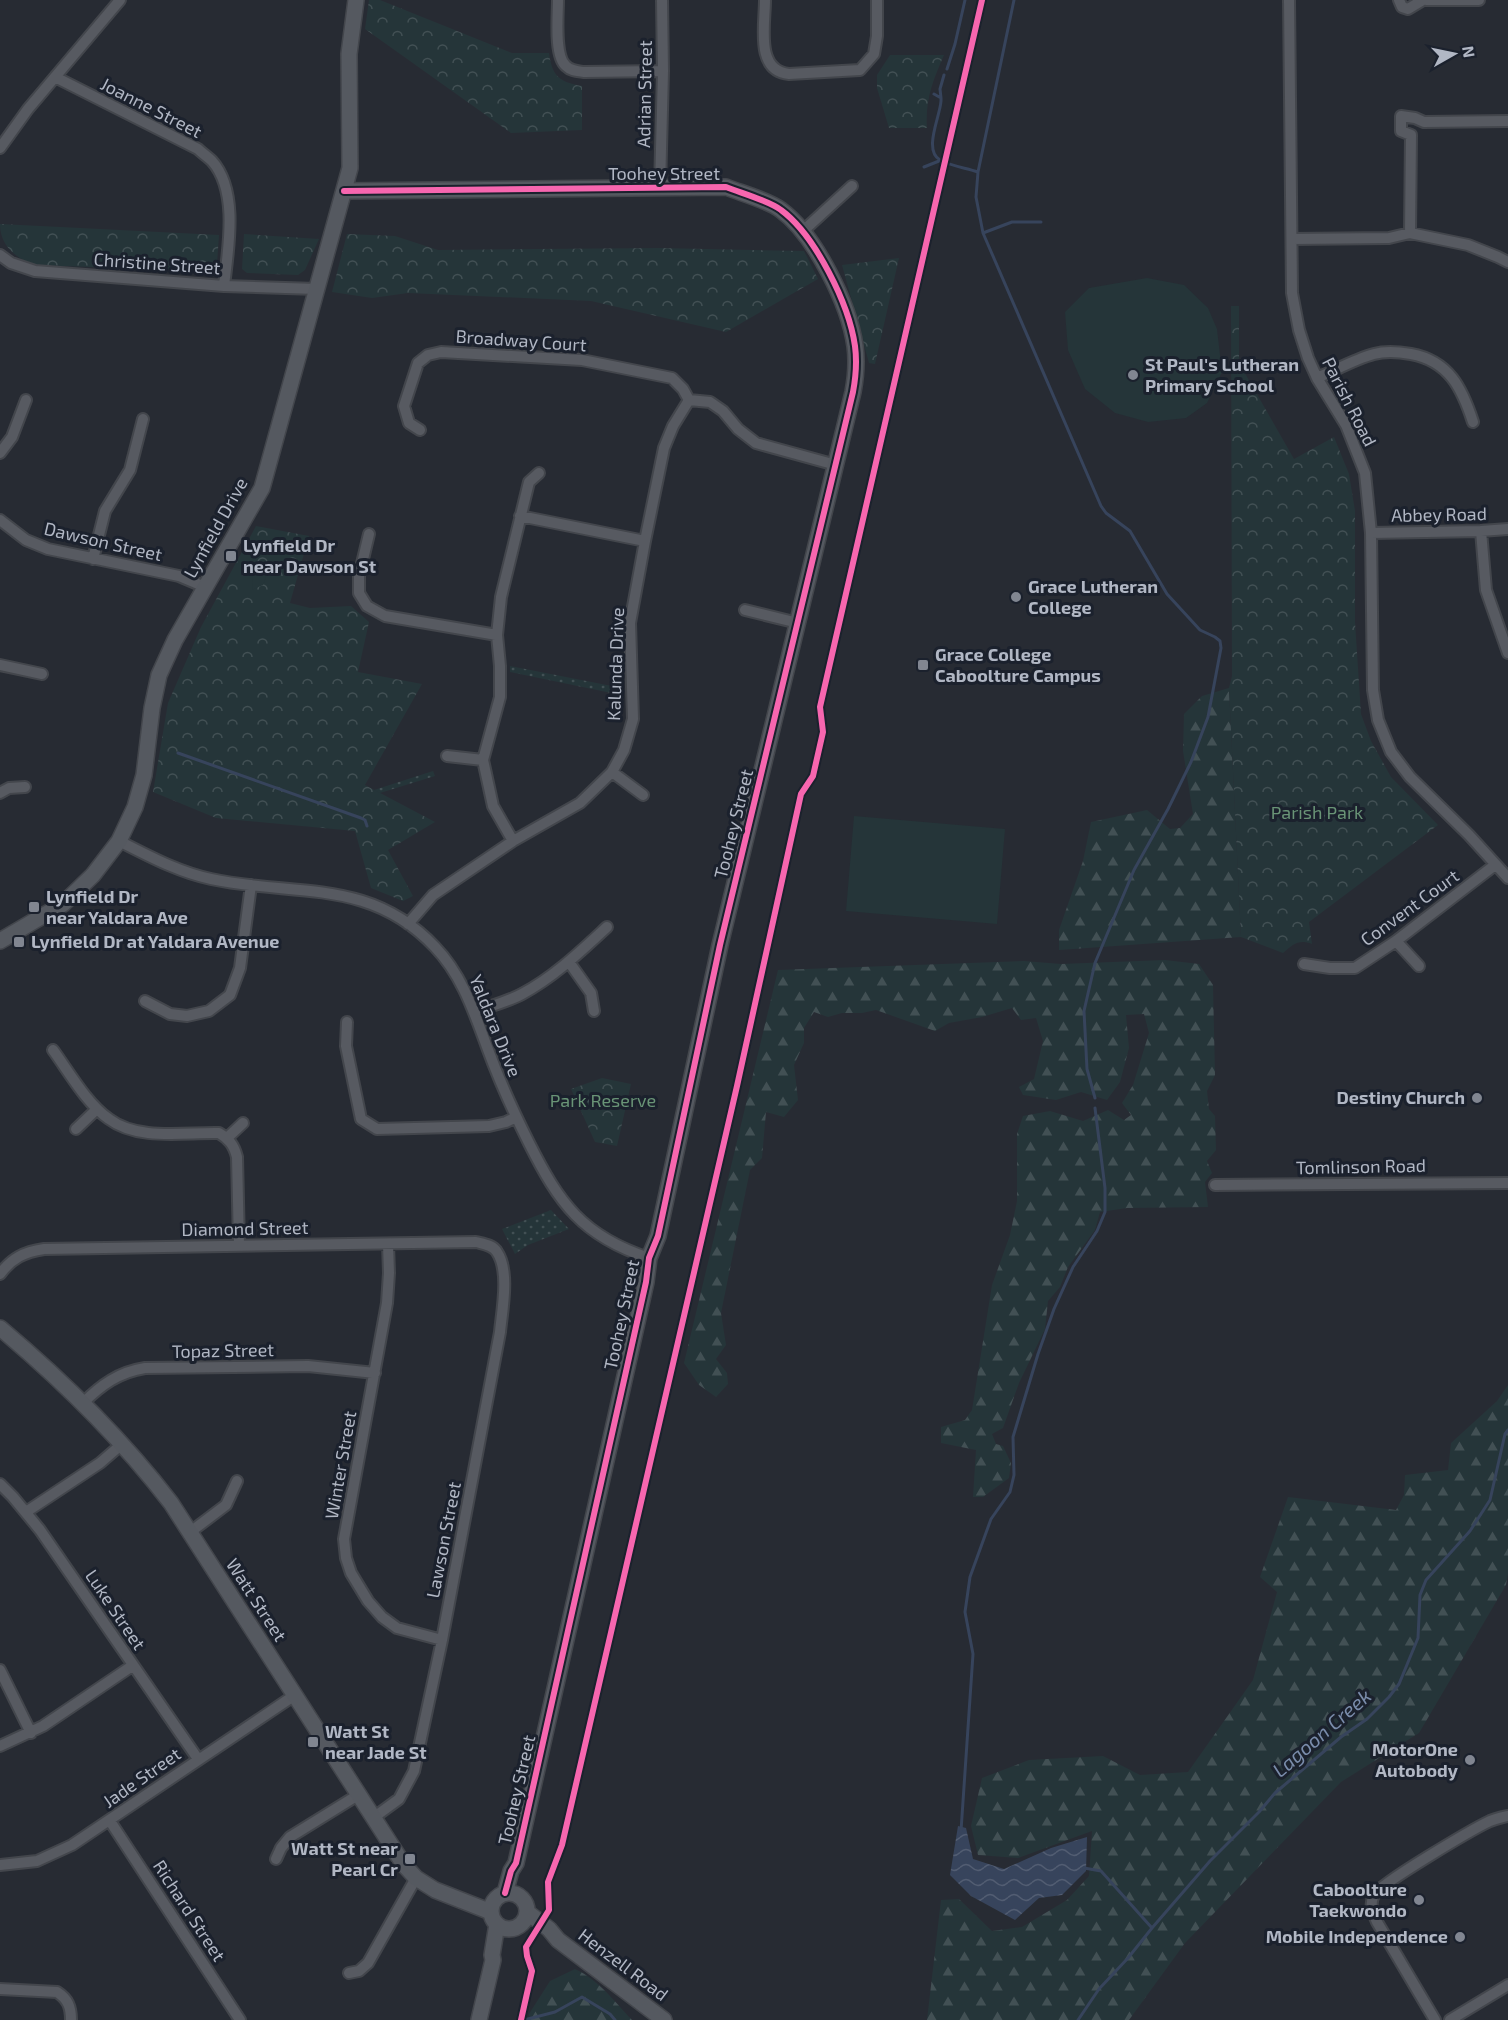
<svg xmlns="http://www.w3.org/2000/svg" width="1508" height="2020" font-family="'Exo 2',sans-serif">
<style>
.grass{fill:url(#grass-dots)}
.forest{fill:url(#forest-firs)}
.park{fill:url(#park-crowns)}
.pitch{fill:#253539}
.water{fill:url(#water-waves)}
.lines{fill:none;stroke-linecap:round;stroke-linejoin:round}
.stream{stroke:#37445c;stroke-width:3}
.street-casing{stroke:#43464c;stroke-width:14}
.secondary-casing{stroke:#43464c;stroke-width:18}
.street{stroke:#575a61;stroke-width:10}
.secondary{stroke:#555960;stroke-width:15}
.cycleway-casing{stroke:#1b212d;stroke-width:10}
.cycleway{stroke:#f766af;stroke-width:6}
.poi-dot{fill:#818691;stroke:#1b212d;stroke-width:2}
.labels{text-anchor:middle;stroke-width:6;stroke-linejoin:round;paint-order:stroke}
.street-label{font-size:18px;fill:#b1b7c4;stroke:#1b212d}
.poi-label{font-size:18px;font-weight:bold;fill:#b1b7c4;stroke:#1b212d;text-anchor:start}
.park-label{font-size:18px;fill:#699476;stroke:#1b212d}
.water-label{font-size:20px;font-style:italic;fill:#7a8cab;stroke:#1b212d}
</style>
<defs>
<pattern id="grass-dots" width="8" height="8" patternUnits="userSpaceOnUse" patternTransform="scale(1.5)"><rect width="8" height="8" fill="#253539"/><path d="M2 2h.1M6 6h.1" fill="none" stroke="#425054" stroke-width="1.8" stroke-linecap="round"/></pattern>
<pattern id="forest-firs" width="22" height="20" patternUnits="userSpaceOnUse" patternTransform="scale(1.5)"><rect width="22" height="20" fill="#253539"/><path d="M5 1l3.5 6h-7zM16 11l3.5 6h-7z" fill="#425054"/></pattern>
<pattern id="park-crowns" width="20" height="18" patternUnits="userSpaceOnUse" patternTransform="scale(1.5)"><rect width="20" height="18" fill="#253539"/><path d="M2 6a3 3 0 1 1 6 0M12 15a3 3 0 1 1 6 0" fill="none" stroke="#425054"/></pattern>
<pattern id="water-waves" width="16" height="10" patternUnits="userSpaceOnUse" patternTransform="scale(1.5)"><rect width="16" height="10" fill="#37445c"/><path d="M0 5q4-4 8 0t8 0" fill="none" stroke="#525d72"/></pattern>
</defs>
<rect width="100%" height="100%" fill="#272b33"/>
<path class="grass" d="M510 666 622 688 621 695 510 672Z
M433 771 435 776 380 793 374 790Z
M551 1210 569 1229 528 1245 515 1254 502 1229Z"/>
<path class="forest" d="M1229 688 1241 937 1059 950V930L1083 861 1091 822 1147 810 1170 829 1180 828 1193 814 1183 751 1184 714 1202 696Z
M1165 960 1199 964 1213 985 1215 1075 1207 1091 1209 1109 1215 1116 1216 1150 1207 1161 1212 1173 1205 1182 1208 1207 1127 1208 1100 1212 1095 1230 1068 1267 1060 1287 1048 1301 1045 1329 1019 1383 1003 1428 992 1434 996 1444 1003 1446 1011 1463 1009 1478 983 1497H973L976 1450 941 1443V1427L965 1420 972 1410 992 1285 1010 1235 1017 1201V1134L1023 1116 1050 1111 1083 1121 1108 1110 1124 1120 1131 1115 1122 1103 1133 1085 1149 1033 1144 1014 1126 1015 1129 1048 1120 1082 1107 1100 1081 1092 1056 1100 1023 1095 1019 1087 1034 1079 1043 1041 1036 1018 1021 1020 1012 1008 982 1017 949 1023 935 1031 876 1010 862 1013H842L828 1017 814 1012 804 1028V1043L794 1065 798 1100 784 1117 766 1112 762 1158 750 1170 721 1313 726 1345 716 1359 727 1373 728 1384 716 1397 699 1385 684 1363 778 970 1024 961 1061 964Z
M1508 1385V1573L1506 1585 1419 1733 1341 1782 1185 1943 1129 2020H927L941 1900 959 1899 992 1931 1022 1927 1067 1900 1089 1876 1092 1831 1018 1858 978 1855 971 1826 982 1778 1029 1760 1103 1756 1140 1775 1188 1772 1253 1680 1277 1592 1260 1577 1288 1497 1396 1510 1404 1495 1405 1475 1448 1470 1451 1443 1497 1401Z
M575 1969C599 1980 614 2001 632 2020H528L529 2014 550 1981Z"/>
<path class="park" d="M369 0H380L512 53H549C552 75 558 82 582 86V130L511 133 365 29Z
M890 55H944C933 80 925 100 927 128H889L877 88V75Z
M0 224 219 235 217 264 210 271 32 265C14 256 0 245 0 224Z
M244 234 319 239 305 270 298 275 247 273 242 269Z
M347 234 395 236 438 250 659 248 804 251 818 279 726 332 591 301 408 293 372 298 332 292Z
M899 258 875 364 869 363 842 265Z
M1231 306H1239V363L1294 459 1334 437 1349 474 1355 511V622L1361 714 1371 741 1391 777 1438 825 1309 922 1312 944C1299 939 1293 944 1283 953L1241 937 1229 688 1232 676Z
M256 526 309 536 290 603 310 608 351 606 369 622 358 672 422 684 365 785 435 822 388 850 413 896 403 901 371 888 355 831 216 818 153 792 168 703 201 627Z
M602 1078 631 1084 617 1146 595 1142 571 1089Z"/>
<path class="pitch" d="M1147 278 1184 285 1208 308 1217 329 1222 372 1207 403 1186 418 1148 422 1115 413 1085 389 1068 350 1065 312 1089 288Z
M253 565 263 569 266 577 263 585 252 590Z
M854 816 1005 829 997 924 846 911Z"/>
<path class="water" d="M958 1826 966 1828 973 1859 1004 1869 1051 1848 1087 1837 1086 1871 1062 1895 1039 1898 1015 1920 971 1896 950 1875Z"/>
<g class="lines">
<path class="stream" d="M1014 0 978 172 976 197 983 233 1101 506 1106 513 1130 531 1167 594 1200 630 1215 637 1220 641 1221 648 1208 717 1191 762 1168 809 1134 870 1095 963 1084 1011 1087 1069 1095 1098
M947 69 955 44 965 0
M934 94 941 98V101C940 117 923 150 940 160 951 166 966 168 978 172
M941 98 940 89 944 75
M924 167 939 161
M983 233 1012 222H1041
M178 753 361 818 365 820 367 826
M961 1831 973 1654 965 1612 970 1577 991 1519 1010 1492 1014 1475 1013 1437 1038 1354 1054 1309 1073 1267 1097 1231 1105 1212V1188L1095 1108
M1084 1868 1101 1871 1152 1928
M524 2020 555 2012 582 1997 610 2014 615 2020
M1078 2020 1099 1989 1128 1958 1152 1928 1210 1861 1259 1812 1275 1793 1341 1737 1367 1719 1389 1697 1399 1684 1418 1638 1420 1595 1426 1580 1470 1531 1490 1500 1505 1434 1508 1430"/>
<defs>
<path id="street" d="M558 0C558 16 554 56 566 66 571 71 577 71 584 72L663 71
M765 0C765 25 755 71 789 74L860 70 874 54 877 36V0
M1289 0 1292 293 1299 330 1308 358 1317 378 1346 425 1365 473 1371 533 1373 690 1378 720 1391 752 1410 777 1469 835 1508 878
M1399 0 1402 7 1408 9 1423 0
M1426 0H1479
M55 77 198 149C202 153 208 157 212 161 239 191 228 250 224 286
M0 148 28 109 120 0
M660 188 663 71 662 0
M803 231 852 186
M1410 233 1411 135 1401 131V116L1415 118 1424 122 1508 121
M1292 239 1389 238 1410 233 1468 245 1498 257 1508 262
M0 255 11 263 35 271 224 286 317 289
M1317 378C1336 370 1355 359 1374 354 1385 351 1399 352 1411 354 1449 361 1462 388 1473 422
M689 400 710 402 723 411 738 429 756 443 836 465
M420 430 409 423 404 406 418 363 428 355 441 352 582 360 672 378 683 389 689 400
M0 453 12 437 26 400
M520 516 645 541
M0 520 26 540 48 549 179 576 205 587
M1481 531 1486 590 1508 653
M1371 533 1481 531 1508 529
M369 534 359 576V593L367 606 385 616 497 635
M93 559 105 511 130 470 143 419
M745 610 798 623
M0 665 42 674
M447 756 483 760
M612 772 643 795
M0 793 9 788 25 787
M119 841C149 856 178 872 211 879 294 897 369 877 435 947 462 975 474 1012 487 1047 499 1080 513 1111 529 1143 559 1203 582 1236 649 1258
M513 841 493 806 483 760 500 697V666L497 635 501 597 529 482 539 473
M408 924 433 895 513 841 580 803 612 772 624 750 633 719 630 623 645 541 664 448 673 426 689 400
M1396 941 1419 966
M569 962 591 993 594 1011
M1304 964 1330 968H1355L1396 941 1495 865
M145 1001 170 1014 187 1016 209 1011 230 995 240 968 251 885
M474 1012C490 1006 507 1002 522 994 554 977 581 951 607 927
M347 1022 346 1046 361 1119 377 1129 489 1126 506 1122 516 1117
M53 1050C69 1072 87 1104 109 1119 138 1141 185 1132 219 1133 229 1139 234 1145 237 1157L239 1245
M76 1129 97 1109
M227 1138 243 1123
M1215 1185 1508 1183
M388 1244 389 1273 387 1303 344 1539 346 1558 351 1573 368 1601 382 1617 397 1628 442 1640
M0 1274C12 1258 24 1252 44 1249L476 1242C484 1244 493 1245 497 1252 510 1271 502 1311 500 1332L442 1640 414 1771 399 1799 373 1818
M83 1403C101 1385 119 1372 145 1368L308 1366 375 1373
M0 1484 13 1497 40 1530 198 1759
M26 1512 100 1463 122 1444
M189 1533 226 1505 237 1481
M0 1670 31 1733
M0 1746 43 1726 132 1666
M110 1821 240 2020
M276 1859 281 1848 290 1837 358 1795
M0 1865 37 1861 72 1845 295 1695
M349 1973 359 1971 368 1963 416 1878
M0 1989 57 1992C68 1999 71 2007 71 2020
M1435 2020 1377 1922C1373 1913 1369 1904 1374 1895 1381 1883 1473 1829 1490 1821 1496 1819 1502 1817 1508 1816
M1450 2020 1508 1985"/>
<path id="secondary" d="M344 191 726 187C741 193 770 201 781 210 815 235 849 304 855 346 857 361 856 376 853 392L720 945 658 1236 649 1258 646 1282 516 1863 511 1871 505 1893
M0 941 63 904 93 875 119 841 135 807 144 775 152 708 159 675 175 640 262 488 350 168 349 54 356 0
M0 1328C63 1381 121 1438 171 1503L404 1865 416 1878 435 1890 491 1912
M491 1911a18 18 0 1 1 36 0a18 18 0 1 1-36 0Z
M527 1912 549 1929 558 1940 664 2020
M479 2020 493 1960 492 1955 497 1924"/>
</defs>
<use href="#street" class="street-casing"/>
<use href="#secondary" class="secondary-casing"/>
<use href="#street" class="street"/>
<use href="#secondary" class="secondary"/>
<defs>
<path id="cycleway" d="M344 191 726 187C741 193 770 201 781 210 815 235 849 304 855 346 857 361 856 376 853 392L720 945 658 1236 649 1258 646 1282 516 1863 511 1871 505 1893
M521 2020 532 1971 527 1956 526 1947 549 1910 548 1882 562 1845 737 1086 801 794 813 776 823 732 820 707 982 0"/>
</defs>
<use href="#cycleway" class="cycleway-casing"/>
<use href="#cycleway" class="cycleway"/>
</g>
<g class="poi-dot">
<circle cx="1133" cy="375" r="6"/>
<rect x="225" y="550" width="12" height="12" rx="3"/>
<circle cx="1016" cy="597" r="6"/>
<rect x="917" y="659" width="12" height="12" rx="3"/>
<rect x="28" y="901" width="12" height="12" rx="3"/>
<rect x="13" y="936" width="12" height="12" rx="3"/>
<circle cx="1477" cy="1098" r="6"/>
<rect x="307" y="1736" width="12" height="12" rx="3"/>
<circle cx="1470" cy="1760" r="6"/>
<rect x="404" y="1853" width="12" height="12" rx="3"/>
<circle cx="1419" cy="1900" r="6"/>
<circle cx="1460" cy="1937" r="6"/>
</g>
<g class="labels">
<g class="street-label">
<text transform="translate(645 94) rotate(-89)" y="6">Adrian Street</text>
<text transform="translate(151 108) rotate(27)" y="6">Joanne Street</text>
<text x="664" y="180">Toohey Street</text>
<text transform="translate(157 264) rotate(4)" y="6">Christine Street</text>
<text transform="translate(521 341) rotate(4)" y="6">Broadway Court</text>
<text transform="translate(1349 402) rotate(63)" y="6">Parish Road</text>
<text transform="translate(1439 515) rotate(-1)" y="6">Abbey Road</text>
<text transform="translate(216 528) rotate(-61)" y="6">Lynfield Drive</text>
<text transform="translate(103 542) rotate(13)" y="6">Dawson Street</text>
<text transform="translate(616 664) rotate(-88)" y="6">Kalunda Drive</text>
<text transform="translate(734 824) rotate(-76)" y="6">Toohey Street</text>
<text transform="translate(1410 908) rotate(-36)" y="6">Convent Court</text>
<text transform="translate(495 1026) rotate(68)" y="6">Yaldara Drive</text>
<text transform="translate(1361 1167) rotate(-1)" y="6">Tomlinson Road</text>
<text transform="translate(245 1229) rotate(-1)" y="6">Diamond Street</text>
<text transform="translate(622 1315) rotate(-78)" y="6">Toohey Street</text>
<text transform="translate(223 1351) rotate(-1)" y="6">Topaz Street</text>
<text transform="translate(341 1465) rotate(-80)" y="6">Winter Street</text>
<text transform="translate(444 1540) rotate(-79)" y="6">Lawson Street</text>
<text transform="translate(256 1600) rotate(57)" y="6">Watt Street</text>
<text transform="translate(115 1610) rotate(56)" y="6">Luke Street</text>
<text transform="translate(142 1778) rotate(-35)" y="6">Jade Street</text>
<text transform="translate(517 1790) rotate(-77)" y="6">Toohey Street</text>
<text transform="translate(189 1911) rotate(57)" y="6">Richard Street</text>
<text transform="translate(623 1965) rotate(37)" y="6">Henzell Road</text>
</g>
<g class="poi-label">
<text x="1145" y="371">St Paul's Lutheran<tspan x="1145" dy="21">Primary School</tspan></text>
<text x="243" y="552">Lynfield Dr<tspan x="243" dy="21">near Dawson St</tspan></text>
<text x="1028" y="593">Grace Lutheran<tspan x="1028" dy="21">College</tspan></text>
<text x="935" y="661">Grace College<tspan x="935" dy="21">Caboolture Campus</tspan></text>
<text x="46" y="903">Lynfield Dr<tspan x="46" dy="21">near Yaldara Ave</tspan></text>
<text x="31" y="948">Lynfield Dr at Yaldara Avenue</text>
<text x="1465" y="1104" text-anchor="end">Destiny Church</text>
<text x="325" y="1738">Watt St<tspan x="325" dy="21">near Jade St</tspan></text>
<text x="1458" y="1756" text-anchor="end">MotorOne<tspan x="1458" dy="21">Autobody</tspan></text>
<text x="398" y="1855" text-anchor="end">Watt St near<tspan x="398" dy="21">Pearl Cr</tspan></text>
<text x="1407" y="1896" text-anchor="end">Caboolture<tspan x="1407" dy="21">Taekwondo</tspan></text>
<text x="1448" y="1943" text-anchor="end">Mobile Independence</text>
</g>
<g class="park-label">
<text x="1317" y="819">Parish Park</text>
<text x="603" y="1107">Park Reserve</text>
</g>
<g class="water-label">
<text transform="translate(1322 1733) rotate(-41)" y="7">Lagoon Creek</text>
</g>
</g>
<g transform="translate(1454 54) rotate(81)" stroke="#1b212d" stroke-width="4.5" paint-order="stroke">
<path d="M0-4.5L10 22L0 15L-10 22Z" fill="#b1b7c4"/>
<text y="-9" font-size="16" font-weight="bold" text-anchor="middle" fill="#b1b7c4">N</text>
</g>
</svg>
